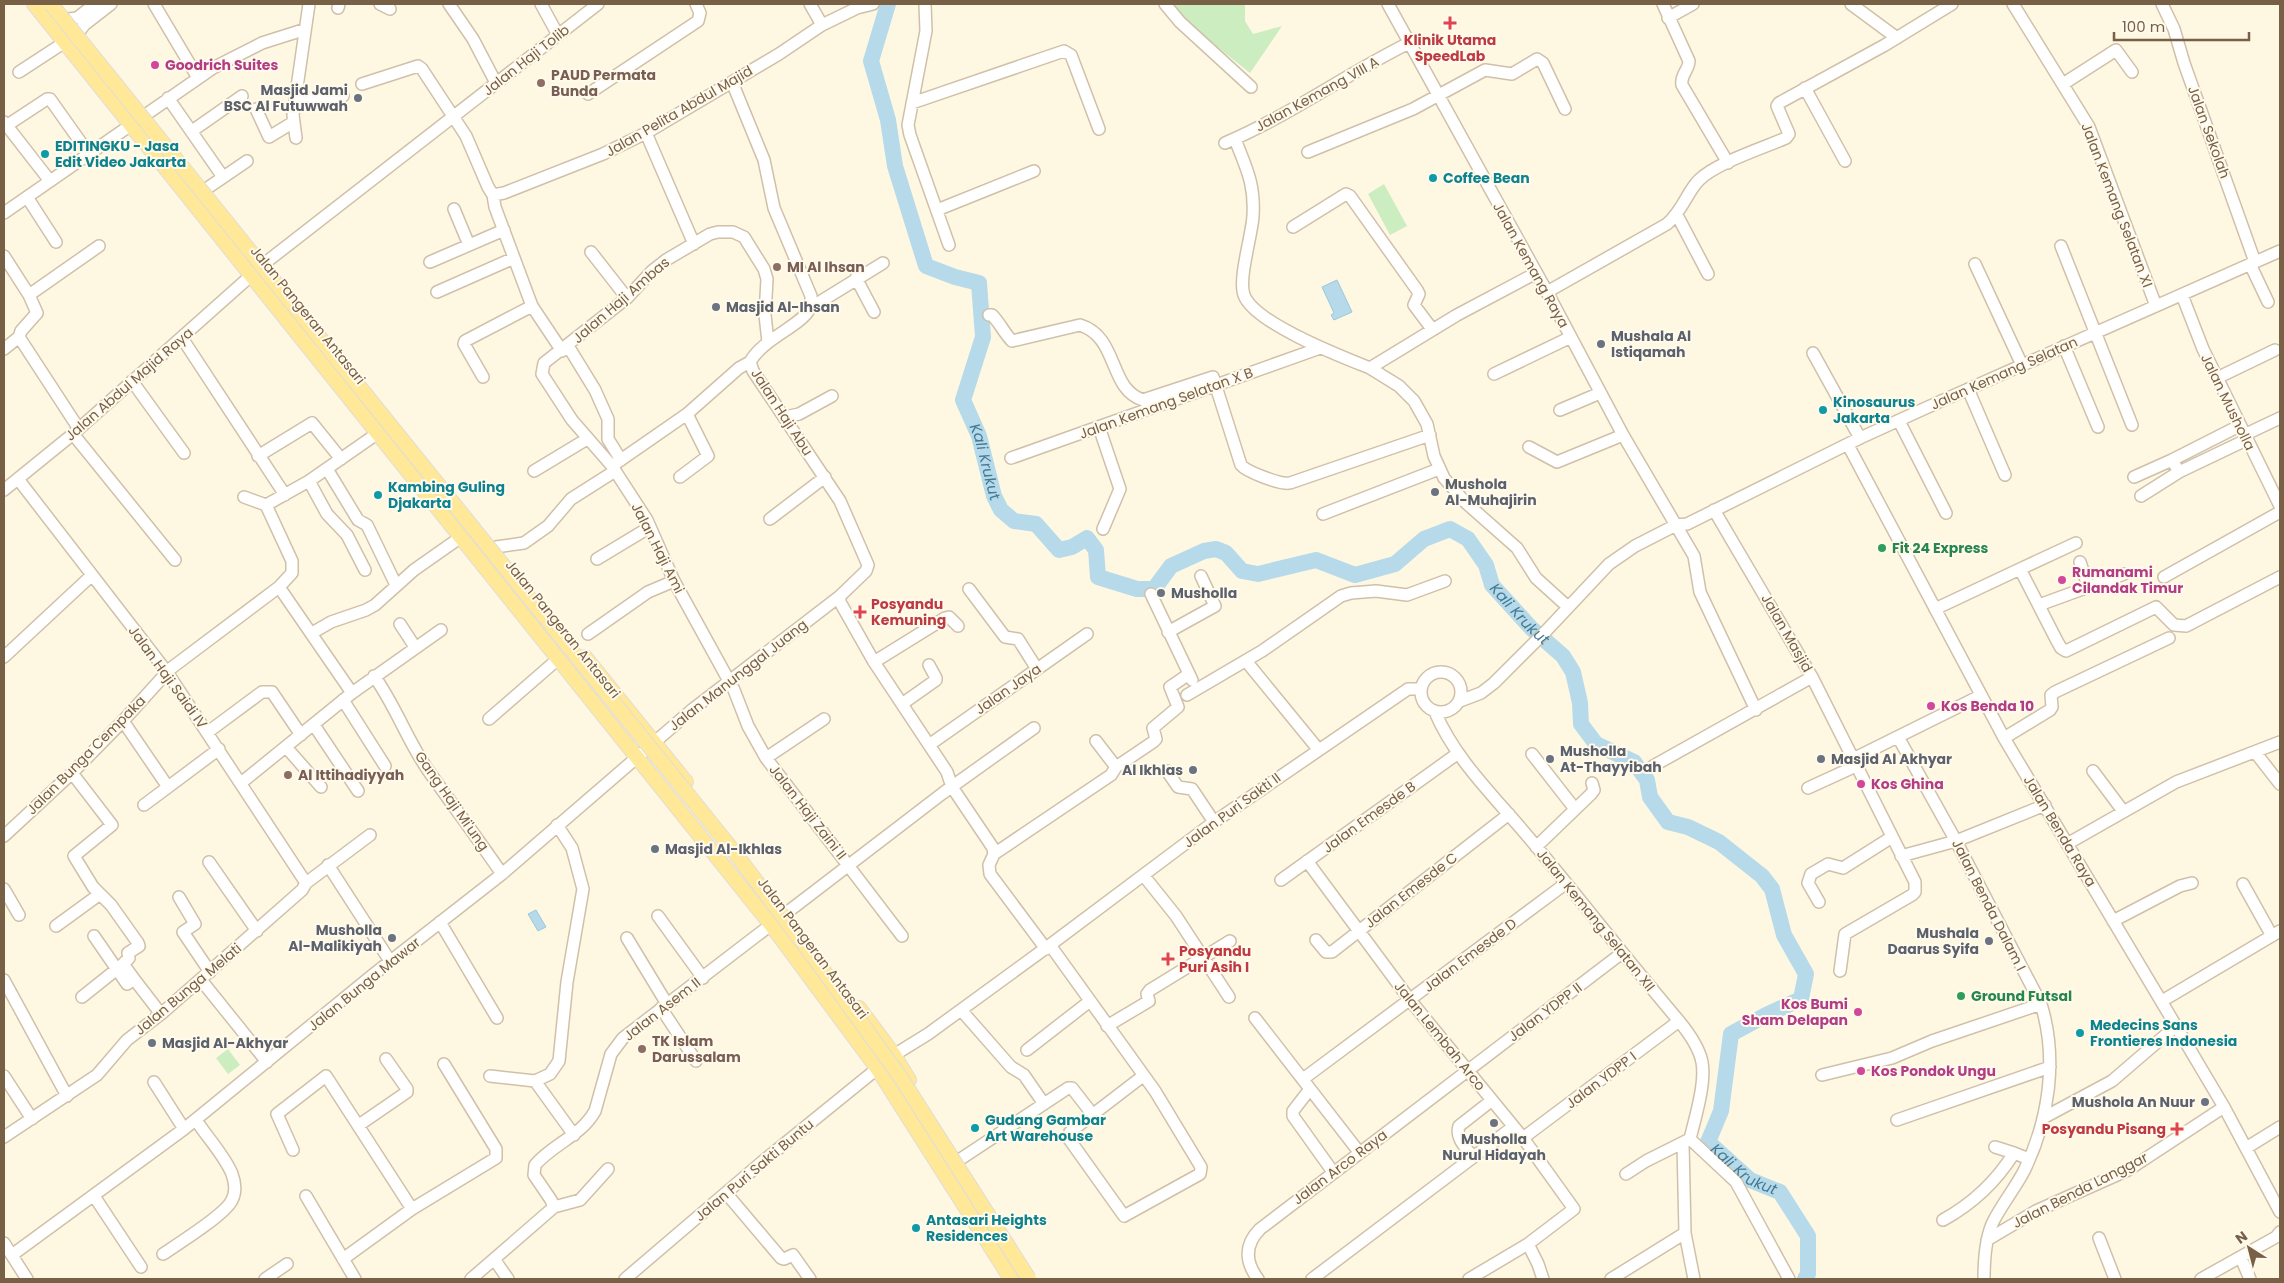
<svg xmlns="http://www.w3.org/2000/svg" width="2284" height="1283" font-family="Poppins,sans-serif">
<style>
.green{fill:#cbedc0}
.water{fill:#b6dae9;stroke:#9bc8dc}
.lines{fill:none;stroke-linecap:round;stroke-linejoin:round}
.river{stroke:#b6dae9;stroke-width:16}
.minor-casing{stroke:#d0c0a9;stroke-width:14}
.major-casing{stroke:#e1dcd7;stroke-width:16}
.minor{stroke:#fff;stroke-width:11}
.major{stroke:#ffe999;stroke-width:14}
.major-bridge-casing{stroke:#e1dcd7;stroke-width:16;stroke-linecap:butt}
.major-bridge{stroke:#ffe999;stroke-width:14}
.health-dot{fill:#e0444e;stroke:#fffaeb;stroke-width:2}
.hotel-dot{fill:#d1479c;stroke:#fffaeb;stroke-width:2}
.education-dot{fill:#8d6e63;stroke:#fffaeb;stroke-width:2}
.worship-dot{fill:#6b7280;stroke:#fffaeb;stroke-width:2}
.culture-dot{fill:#0f9aa8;stroke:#fffaeb;stroke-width:2}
.leisure-dot{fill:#2e9e5b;stroke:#fffaeb;stroke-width:2}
.labels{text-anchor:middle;stroke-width:4;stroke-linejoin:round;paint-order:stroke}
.health-label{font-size:14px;font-weight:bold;fill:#be3a42;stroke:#fffaeb;text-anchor:start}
.street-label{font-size:14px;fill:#786047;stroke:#fffaeb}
.hotel-label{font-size:14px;font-weight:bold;fill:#b23c85;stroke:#fffaeb;text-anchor:start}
.education-label{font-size:14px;font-weight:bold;fill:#785e54;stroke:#fffaeb;text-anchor:start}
.worship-label{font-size:14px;font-weight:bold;fill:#5b616d;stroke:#fffaeb;text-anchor:start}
.culture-label{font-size:14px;font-weight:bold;fill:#0d838f;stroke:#fffaeb;text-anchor:start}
.leisure-label{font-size:14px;font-weight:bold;fill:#27864d;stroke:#fffaeb;text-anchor:start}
.water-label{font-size:15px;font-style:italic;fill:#427a94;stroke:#fffaeb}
</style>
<rect width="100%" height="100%" fill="#fef8e3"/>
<path class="green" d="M1174 4H1245V21L1253 34 1282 26 1250 73 1185 21Z
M1384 184 1407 226 1390 235 1368 194Z
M228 1049 240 1065 228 1074 216 1058Z"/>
<path class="water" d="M1337 280 1352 312 1334 320 1331 315 1334 313 1322 287Z
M536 910 546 927 538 931 528 914Z"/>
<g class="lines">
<path class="river" id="s1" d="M888 4 871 61 888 120 895 166 926 266 955 277 979 283 983 337 963 400 979 436 994 496 1001 510 1014 521 1036 524 1059 550 1072 547 1087 538 1096 550 1098 577 1137 589H1154L1171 566 1204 551 1216 549 1226 553 1242 571 1258 574 1316 560 1355 575 1395 564 1424 539 1450 529 1468 539 1486 565 1492 585 1531 628 1563 656 1573 672 1580 703 1581 724 1596 744 1634 762 1647 780 1650 797 1668 822 1688 827 1719 842 1762 876 1772 889 1784 935 1806 974 1801 999 1766 1015 1731 1034 1721 1111 1708 1142 1750 1180 1780 1192 1808 1236V1274L1805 1279"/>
<defs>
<path id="minor" d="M154 4 198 78
M380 4 390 9
M449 4 473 39 496 83
M541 4 558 35
M810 4 822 25
M925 4 926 31 908 125 910 135 949 245
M1165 4 1180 22 1251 87
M1388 4 1547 292 1623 435 1694 556 1700 592 1756 710
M1663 4 1689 61C1689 70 1680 75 1682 85L1728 163
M1851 4 1897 38
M2013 4 2089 127 2156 306
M2162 4 2174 29 2184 63 2255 262
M338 8 339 4
M1668 18 1693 4
M69 19 77 18 95 4
M79 32 84 25 111 4
M19 72 65 42
M362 84 418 66 422 69 466 136 488 187 493 195 495 207 532 306 562 351
M2063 84 2116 50 2132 72
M1805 88 1845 161
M588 94 698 21 700 13 696 4
M168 98 223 177
M295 99 343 96
M912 103 1064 51 1071 55 1099 129
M256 109 269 137 292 123
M4 122 50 181
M6 126 47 99H50L89 154
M192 131 242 96
M646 133 694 244
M296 138 293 115 309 4
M1235 139C1246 168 1255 183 1253 216 1252 235 1238 279 1244 295 1254 323 1342 357 1370 368L1457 315 1536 273
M1225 143C1289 116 1346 74 1409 43
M1308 152 1413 109 1485 70 1512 74 1537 59 1543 63 1565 109
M206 189 247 161
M493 195 504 193 603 154 646 133 779 54 822 25 857 8 873 4
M27 197 56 242
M454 209 469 245
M937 210 1034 171
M4 213 213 68 262 43 303 30
M1677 215 1708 274
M1293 227 1346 194 1350 196 1417 290 1419 294 1414 305 1432 329
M2061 246 2132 425
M591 252 627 298
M4 256 29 295 37 313 21 331 19 337 79 429
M430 262 504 230
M1975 264 2022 365
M2250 264 2268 302
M856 278 874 312
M437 292 514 258
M1547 292 1667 224C1683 210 1687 192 1699 180 1716 163 1763 148 1786 138L1789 134 1777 106 1779 103 1885 45 1952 4
M29 295 99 246
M2182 295 2203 349 2280 506
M810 308 883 263
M989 315H992C1000 323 1004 333 1012 341L1080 325C1119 337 1108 389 1143 400L1213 377 1241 465C1247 472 1281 485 1290 483L1430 435
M182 338 285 495
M768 342 765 315 767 279 764 269 744 237 733 232H718L710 234 666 260 652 271 627 298 544 363 542 374 572 420 612 466 647 520 674 581 734 690 748 726 766 758 902 936
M568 346 595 390 608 419V439L621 460
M2064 346 2098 427
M4 349 19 337
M1813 353 1860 438
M1370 368 1399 386 1414 401 1427 424 1434 456 1444 478 1465 502 1517 548 1536 578 1568 607
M1494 374 1571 337
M483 377 464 344 465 341 532 306
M2217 378 2275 350
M132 381 184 453
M1968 389 2005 475
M1560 410 1600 393
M785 417 799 414 832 396
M1899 421 1946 513
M2239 426 2172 460 2179 472 2246 440
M1099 427 1120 489 1103 529
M73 434 175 560
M2244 435 2280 418
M1848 445 2004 738 2176 1026 2224 1107 2280 1212
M1529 447 1557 462 1623 435
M258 456 312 423 341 459
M1011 458 1320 348
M612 466 687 414 739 368 750 362
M327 469 358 520 367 525 396 585
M534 471 587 439
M680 477 708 456 687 414
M2134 477 2172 460
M18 479 167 672 306 883
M309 481 327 514 347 535 365 570
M4 490 73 434 265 263 598 4
M2141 496 2179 472
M266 505 309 481 378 433
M1714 510 1812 677 1915 882V892L1912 895 1845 934 1840 971
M1323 514 1439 469
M770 519 825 477
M1676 525 1687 524 1860 438 1939 402 2280 251
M496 547 524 543 548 526 571 499 615 471
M597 559 650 527
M2080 562 2088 586
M2020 569 2076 543
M2164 577 2280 512
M279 587 352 693
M969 589 1005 637 1018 639 1037 669
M1151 594 1192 680
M840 596V602L874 662 947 772 952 787 993 848 994 854 989 865 990 874 1046 949
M2039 605 2124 574
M1935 609 2020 569 2057 641 2061 648 2066 651 2156 607 2174 625 2186 626 2280 577
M400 624 415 647
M1168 632 1215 606 1201 576
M312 633 331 622 366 610 375 605 414 570 461 537
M588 634 648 592 674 581
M4 657 91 576
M1246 661 1318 749
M874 662 945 618 949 617 958 626
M1421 692a20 20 0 1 1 40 0a20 20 0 1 1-40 0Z
M374 676C396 706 408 743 430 773 454 807 478 839 502 874
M1187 695 1262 651 1341 596 1351 593 1376 591 1407 595 1445 581
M343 700 385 766
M1460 701 1481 693 1494 683 1546 631 1609 564 1635 546 1676 525
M902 704 936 680V678L929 665
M1435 712C1456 761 1496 798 1530 839 1580 899 1628 961 1679 1021 1688 1032 1699 1047 1702 1062 1706 1083 1695 1118 1690 1139L1646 1161 1626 1174
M489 719 558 659
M123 721 168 787
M314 725 358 791
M208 732 262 692H272L301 735
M1898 737 1956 841 2041 1004C2058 1059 2049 1120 2024 1171 2015 1188 2003 1203 1994 1220 1985 1237 1984 1260 1984 1279
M2004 738 2050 710 2052 707 2051 695 2055 692 2169 638
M1096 741 1116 767
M929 745 1087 634
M286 747 321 787
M2255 752 2280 784
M1532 754 1575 809
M766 758 824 719
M1853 759 1980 696
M1653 766 1812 677
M1167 771 1178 787 1192 789 1214 822
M2093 771 2123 811
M72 773 112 825 74 856 93 887 111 905 138 943 139 946 128 953 129 958 123 964 134 979
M241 783 352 693 441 630
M1808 788 1856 766
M144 805 219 749
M4 836 72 773 123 721 170 669 279 587 292 573V561L266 505 244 497
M2067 844 2176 782 2280 742
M1536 847 1591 794 1594 790 1592 783
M994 854 1111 775 1116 767 1153 742 1156 739 1153 728 1178 707 1170 687 1189 674
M1901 856 1956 841 2045 805
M1307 861 1410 1000 1523 1138 1574 1209 1528 1244 1538 1264 1543 1279
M209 862 257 931
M328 865 390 961
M1144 876 1176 916 1229 997
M1281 880 1457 754
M2243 884 2272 936
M4 889 19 915
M179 897 195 924 183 932 210 972
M1819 902 1808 883 1811 874 1828 864 1843 868 1892 837
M658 916 703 978
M2113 921 2180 886 2192 883
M440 922 497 1018
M56 926 100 894
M94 936 127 984 134 979 161 1014
M627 938 667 1004
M1316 940 1326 952H1332L1509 814
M1050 945 1155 1091 1201 1167 1200 1174 1124 1216 1069 1139 1070 1132 1143 1076
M4 980 67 1096
M201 980 267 1062
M82 997 117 969
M2162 1001 2280 931
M661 1008 696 1061
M961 1010 1011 1067 1024 1075 1044 1104
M1255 1018 1359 1152
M1107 1026 1149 1001 1147 994 1150 990 1230 941
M1027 1050 1090 1001
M1822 1075 1892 1058 1932 1041 2041 1004
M4 1076 32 1119
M490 1076 535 1081 550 1074 559 1061 567 982 583 889 572 848 557 825
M1303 1079 1565 884
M535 1081 574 1135
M154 1082 184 1129
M1310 1089 1293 1111V1116L1333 1172
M2043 1118 2112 1081 2176 1026
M1897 1120 2050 1067
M359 1125 407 1092V1089L386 1059
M4 1137 97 1075 127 1040 161 1014 302 890 306 883 370 835
M1523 1138 1679 1021
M1690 1139 1736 1182 1789 1279
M1683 1144 1685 1233 1694 1279
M1995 1147 2014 1153
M2246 1148 2280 1127
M293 1150 277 1114 326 1076 412 1209
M1473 1157C1466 1148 1455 1138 1459 1126L1491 1101
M959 1160 1068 1088H1072L1093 1115
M726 1193 781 1258 784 1259 793 1255 810 1279
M94 1196 141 1267
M306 1196 355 1279
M554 1207 580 1200 608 1169
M1943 1220C1972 1204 1996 1182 2014 1153L2029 1159
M2099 1238 2115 1279
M1987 1240 2036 1211 2128 1170 2224 1107
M4 1243 27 1279
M163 1254C178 1244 226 1214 232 1200 236 1192 235 1182 232 1174 225 1156 206 1136 196 1120
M12 1255 184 1129 374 974 502 874 693 709 840 596 866 571 868 565 840 501 753 371 750 362C762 339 803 325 810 308 811 305 811 299 811 296L774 208 764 160 732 82
M2241 1258 2250 1279
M343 1259 412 1209 496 1158V1149L444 1064
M494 1259 508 1279
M265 1279 287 1264
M471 1279 554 1207 551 1200 534 1175 535 1165C553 1144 581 1136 595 1111L611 1054 623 1038 943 793 1034 728
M625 1279 762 1162 894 1055 928 1034 1050 945 1214 822 1408 689H1421
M1258 1279C1245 1262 1244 1245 1260 1229L1622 953
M1312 1279 1513 1127
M1469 1279 1528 1244
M1611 1279 1685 1233
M2201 1279 2276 1237 2280 1232"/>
<path id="major" d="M34 4 772 926 877 1068 1011 1279
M585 657 686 782
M859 1008 894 1055 909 1080"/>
</defs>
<use href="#minor" class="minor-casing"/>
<use href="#major" class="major-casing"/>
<use href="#minor" class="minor"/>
<use href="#major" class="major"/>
<defs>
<path id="major-bridge" d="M51 4 735 853 821 967 901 1078 1029 1279"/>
</defs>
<use href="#major-bridge" class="major-bridge-casing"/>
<use href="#major-bridge" class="major-bridge"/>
</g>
<g class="health-dot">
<path d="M1447.5 15.5h5v5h5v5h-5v5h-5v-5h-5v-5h5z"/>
<path d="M857.5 604.5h5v5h5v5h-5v5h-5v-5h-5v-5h5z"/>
<path d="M1165.5 951.5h5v5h5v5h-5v5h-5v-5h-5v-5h5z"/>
<path d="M2174.5 1121.5h5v5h5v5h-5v5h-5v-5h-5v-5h5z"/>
</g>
<g class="hotel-dot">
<circle cx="155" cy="65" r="5"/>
<circle cx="2062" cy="580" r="5"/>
<circle cx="1931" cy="706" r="5"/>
<circle cx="1861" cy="784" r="5"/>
<circle cx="1858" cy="1012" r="5"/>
<circle cx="1861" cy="1071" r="5"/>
</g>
<g class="education-dot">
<circle cx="541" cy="83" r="5"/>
<circle cx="777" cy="267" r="5"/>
<circle cx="288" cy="775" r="5"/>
<circle cx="642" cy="1049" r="5"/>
</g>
<g class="worship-dot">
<circle cx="358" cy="98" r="5"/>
<circle cx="716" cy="307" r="5"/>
<circle cx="1601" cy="344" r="5"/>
<circle cx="1435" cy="492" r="5"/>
<circle cx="1161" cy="593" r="5"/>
<circle cx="1550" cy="759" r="5"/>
<circle cx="1821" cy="759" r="5"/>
<circle cx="1193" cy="770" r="5"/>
<circle cx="655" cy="849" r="5"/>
<circle cx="392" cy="938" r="5"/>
<circle cx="1989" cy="941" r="5"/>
<circle cx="152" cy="1043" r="5"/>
<circle cx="2205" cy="1102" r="5"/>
<circle cx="1494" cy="1123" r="5"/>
</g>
<g class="culture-dot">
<circle cx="45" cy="154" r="5"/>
<circle cx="1433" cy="178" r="5"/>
<circle cx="1823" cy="410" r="5"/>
<circle cx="378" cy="495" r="5"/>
<circle cx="2080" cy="1033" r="5"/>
<circle cx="975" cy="1128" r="5"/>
<circle cx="916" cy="1228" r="5"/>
</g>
<g class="leisure-dot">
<circle cx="1882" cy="548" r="5"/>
<circle cx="1961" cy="996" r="5"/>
</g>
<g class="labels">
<g class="health-label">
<text x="1450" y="45" text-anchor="middle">Klinik Utama<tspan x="1450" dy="16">SpeedLab</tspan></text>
<text x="871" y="609">Posyandu<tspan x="871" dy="16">Kemuning</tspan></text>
<text x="1179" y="956">Posyandu<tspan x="1179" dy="16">Puri Asih I</tspan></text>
<text x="2166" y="1134" text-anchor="end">Posyandu Pisang</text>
</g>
<g class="street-label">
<text transform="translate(526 60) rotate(-38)" y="5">Jalan Haji Tolib</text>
<text transform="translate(1317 94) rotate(-29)" y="5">Jalan Kemang VIII A</text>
<text transform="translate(679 111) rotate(-30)" y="5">Jalan Pelita Abdul Majid</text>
<text transform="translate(2209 132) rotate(70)" y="5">Jalan Sekolah</text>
<text transform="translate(2117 205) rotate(69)" y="5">Jalan Kemang Selatan XI</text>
<text transform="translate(1531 265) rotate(61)" y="5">Jalan Kemang Raya</text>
<text transform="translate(621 300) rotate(-41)" y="5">Jalan Haji Ambas</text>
<text transform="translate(308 315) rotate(51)" y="5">Jalan Pangeran Antasari</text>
<text transform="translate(2004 373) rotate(-24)" y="5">Jalan Kemang Selatan</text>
<text transform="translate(129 384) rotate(-41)" y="5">Jalan Abdul Majid Raya</text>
<text transform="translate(2228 402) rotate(64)" y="5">Jalan Musholla</text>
<text transform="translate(1166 403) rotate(-20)" y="5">Jalan Kemang Selatan X B</text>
<text transform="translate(782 412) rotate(57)" y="5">Jalan Haji Abu</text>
<text transform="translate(658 548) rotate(63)" y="5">Jalan Haji Ami</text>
<text transform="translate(563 629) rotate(51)" y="5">Jalan Pangeran Antasari</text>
<text transform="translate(1787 633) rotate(60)" y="5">Jalan Masjid</text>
<text transform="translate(738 675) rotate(-38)" y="5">Jalan Manunggal Juang</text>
<text transform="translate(168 677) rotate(54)" y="5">Jalan Haji Saidi IV</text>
<text transform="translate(1008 689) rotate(-35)" y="5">Jalan Jaya</text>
<text transform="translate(86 755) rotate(-45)" y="5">Jalan Bunga Cempaka</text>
<text transform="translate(452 801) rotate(55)" y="5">Gang Haji Mi'ung</text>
<text transform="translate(1232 810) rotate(-36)" y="5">Jalan Puri Sakti II</text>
<text transform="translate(808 812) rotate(52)" y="5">Jalan Haji Zaini II</text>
<text transform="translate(1369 817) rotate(-36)" y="5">Jalan Emesde B</text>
<text transform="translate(2060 831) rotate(59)" y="5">Jalan Benda Raya</text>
<text transform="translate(1411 890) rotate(-38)" y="5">Jalan Emesde C</text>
<text transform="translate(1989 905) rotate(63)" y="5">Jalan Benda Dalam I</text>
<text transform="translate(1596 920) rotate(51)" y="5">Jalan Kemang Selatan XII</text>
<text transform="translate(813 948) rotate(53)" y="5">Jalan Pangeran Antasari</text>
<text transform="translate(1470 955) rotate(-37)" y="5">Jalan Emesde D</text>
<text transform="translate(364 984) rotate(-39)" y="5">Jalan Bunga Mawar</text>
<text transform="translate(188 989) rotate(-40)" y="5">Jalan Bunga Melati</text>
<text transform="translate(662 1009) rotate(-38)" y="5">Jalan Asem II</text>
<text transform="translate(1545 1012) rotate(-37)" y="5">Jalan YDPP II</text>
<text transform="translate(1440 1036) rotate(51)" y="5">Jalan Lembah Arco</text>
<text transform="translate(1601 1080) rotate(-37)" y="5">Jalan YDPP I</text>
<text transform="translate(1340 1167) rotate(-37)" y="5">Jalan Arco Raya</text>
<text transform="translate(754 1170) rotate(-40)" y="5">Jalan Puri Sakti Buntu</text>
<text transform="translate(2080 1190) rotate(-27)" y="5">Jalan Benda Langgar</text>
</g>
<g class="hotel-label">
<text x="165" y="70">Goodrich Suites</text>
<text x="2072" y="577">Rumanami<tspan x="2072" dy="16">Cilandak Timur</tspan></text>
<text x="1941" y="711">Kos Benda 10</text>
<text x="1871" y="789">Kos Ghina</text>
<text x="1848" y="1009" text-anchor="end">Kos Bumi<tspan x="1848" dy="16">Sham Delapan</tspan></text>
<text x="1871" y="1076">Kos Pondok Ungu</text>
</g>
<g class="education-label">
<text x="551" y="80">PAUD Permata<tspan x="551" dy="16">Bunda</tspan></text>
<text x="787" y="272">MI Al Ihsan</text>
<text x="298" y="780">Al Ittihadiyyah</text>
<text x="652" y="1046">TK Islam<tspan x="652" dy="16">Darussalam</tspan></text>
</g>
<g class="worship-label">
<text x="348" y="95" text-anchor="end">Masjid Jami<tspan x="348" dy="16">BSC Al Futuwwah</tspan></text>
<text x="726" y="312">Masjid Al-Ihsan</text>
<text x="1611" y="341">Mushala Al<tspan x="1611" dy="16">Istiqamah</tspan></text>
<text x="1445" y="489">Mushola<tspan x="1445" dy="16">Al-Muhajirin</tspan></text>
<text x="1171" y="598">Musholla</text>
<text x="1560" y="756">Musholla<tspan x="1560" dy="16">At-Thayyibah</tspan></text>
<text x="1831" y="764">Masjid Al Akhyar</text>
<text x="1183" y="775" text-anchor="end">Al Ikhlas</text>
<text x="665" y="854">Masjid Al-Ikhlas</text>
<text x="382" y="935" text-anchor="end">Musholla<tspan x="382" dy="16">Al-Malikiyah</tspan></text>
<text x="1979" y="938" text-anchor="end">Mushala<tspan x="1979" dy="16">Daarus Syifa</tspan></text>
<text x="162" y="1048">Masjid Al-Akhyar</text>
<text x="2195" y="1107" text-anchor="end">Mushola An Nuur</text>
<text x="1494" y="1144" text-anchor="middle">Musholla<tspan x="1494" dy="16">Nurul Hidayah</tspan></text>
</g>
<g class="culture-label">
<text x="55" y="151">EDITINGKU - Jasa<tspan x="55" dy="16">Edit Video Jakarta</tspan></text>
<text x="1443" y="183">Coffee Bean</text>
<text x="1833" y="407">Kinosaurus<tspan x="1833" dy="16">Jakarta</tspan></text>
<text x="388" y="492">Kambing Guling<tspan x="388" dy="16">Djakarta</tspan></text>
<text x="2090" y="1030">Medecins Sans<tspan x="2090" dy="16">Frontieres Indonesia</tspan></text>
<text x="985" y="1125">Gudang Gambar<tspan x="985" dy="16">Art Warehouse</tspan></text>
<text x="926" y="1225">Antasari Heights<tspan x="926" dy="16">Residences</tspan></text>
</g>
<g class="leisure-label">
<text x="1892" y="553">Fit 24 Express</text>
<text x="1971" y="1001">Ground Futsal</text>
</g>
<g class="water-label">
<text dy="5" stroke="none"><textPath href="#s1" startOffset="514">Kali Krukut</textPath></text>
<text dy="5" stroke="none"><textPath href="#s1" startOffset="1220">Kali Krukut</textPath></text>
<text dy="5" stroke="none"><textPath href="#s1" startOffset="1969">Kali Krukut</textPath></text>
</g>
</g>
<rect width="2284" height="1283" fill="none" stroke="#786047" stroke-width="10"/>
<g transform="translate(2249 1248) rotate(324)" stroke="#fffaeb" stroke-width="4" paint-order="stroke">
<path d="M0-4L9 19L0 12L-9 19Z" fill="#786047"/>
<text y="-8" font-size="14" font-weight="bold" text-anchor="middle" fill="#786047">N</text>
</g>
<path d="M2114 32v8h135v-8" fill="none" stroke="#786047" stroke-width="2.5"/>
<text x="2122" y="32" font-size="15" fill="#786047" stroke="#fffaeb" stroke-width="4" paint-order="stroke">100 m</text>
</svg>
